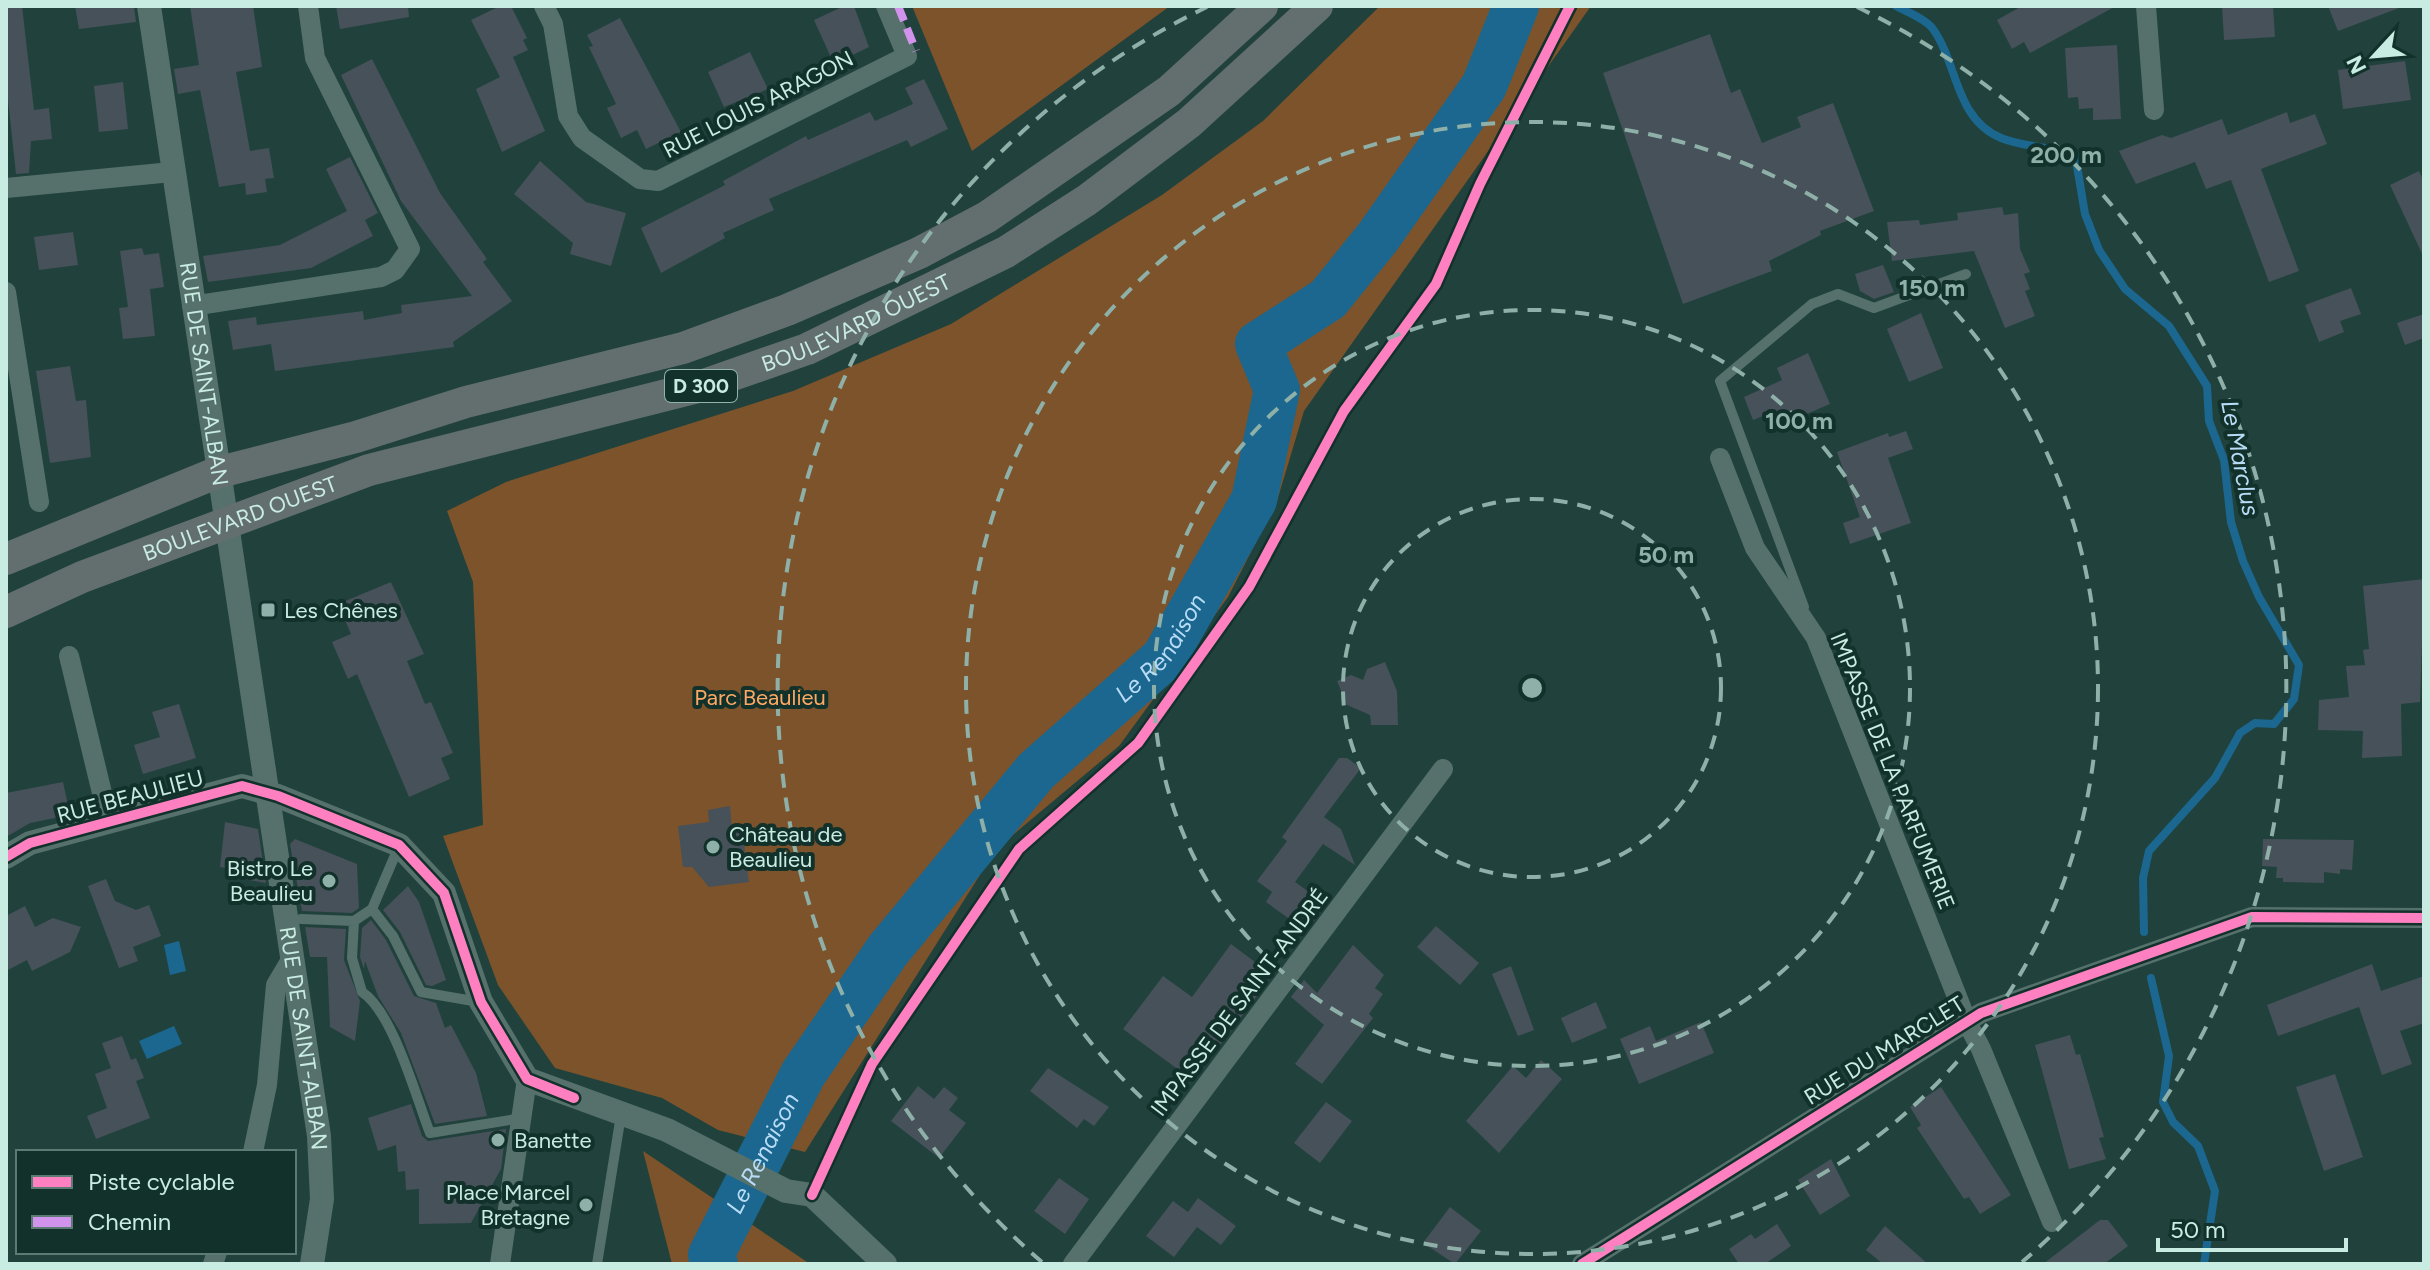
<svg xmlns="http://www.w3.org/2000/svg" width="2430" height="1270" font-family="Figtree,sans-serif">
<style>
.green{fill:#7d532b}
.water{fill:#1b678f}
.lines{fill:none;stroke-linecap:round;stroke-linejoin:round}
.stream{stroke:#1b678f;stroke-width:8}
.river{stroke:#1b678f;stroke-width:46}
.building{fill:#46515a}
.service{stroke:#56716c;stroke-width:10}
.minor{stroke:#56716c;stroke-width:20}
.tertiary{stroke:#56716c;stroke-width:24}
.primary{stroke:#626f6e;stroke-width:32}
.quiet{stroke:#d193ec;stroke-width:8;stroke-dasharray:16 8;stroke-linecap:butt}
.cycleway-casing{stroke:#12312b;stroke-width:15}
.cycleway{stroke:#ff80c0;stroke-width:10}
.ring{fill:none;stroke:#8eb0a8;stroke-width:4;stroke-dasharray:14 10}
.poi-dot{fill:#8eb0a8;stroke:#12312b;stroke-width:3}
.labels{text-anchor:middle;stroke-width:8;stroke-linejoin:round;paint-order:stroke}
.shield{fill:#12312b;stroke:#91b3ab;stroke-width:2}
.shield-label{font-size:20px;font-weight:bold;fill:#c8ebe2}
.street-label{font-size:22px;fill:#c8ebe2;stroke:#12312b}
.poi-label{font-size:22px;fill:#c8ebe2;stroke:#12312b;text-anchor:start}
.park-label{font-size:22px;fill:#fea963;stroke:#12312b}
.water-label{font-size:24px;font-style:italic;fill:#b8dcf6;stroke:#12312b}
.centre{fill:#8eb0a8;stroke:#12312b;stroke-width:4}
.ring-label{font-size:24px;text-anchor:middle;font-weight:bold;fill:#8eb0a8;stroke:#12312b;stroke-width:8;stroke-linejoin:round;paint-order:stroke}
</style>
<rect width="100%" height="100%" fill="#21423c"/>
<path class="green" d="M912 6H1170L972 151Z
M1380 6H1591L1304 411 1277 501 1228 597 1119 746 1014 834 990 859 805 1152 718 1130 662 1098 555 1068 498 985 443 836 483 825 473 582 447 511 506 482 793 391 951 324 1162 195 1263 121Z
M643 1151 810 1264H672Z"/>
<path class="water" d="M179 941 186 971 170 975 164 945Z
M174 1026 182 1044 147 1059 139 1041Z"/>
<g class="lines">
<path class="stream" d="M1896 6C1907 12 1926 19 1933 29 1958 64 1955 119 2001 138 2023 147 2051 147 2075 154L2085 214 2099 250 2125 289 2169 326 2207 386 2209 421 2224 460 2231 522 2243 561 2259 597 2299 665 2294 699 2274 724 2255 723 2240 733 2215 778 2149 851 2143 878 2144 932
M2151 978 2169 1056 2163 1102 2173 1122 2198 1146 2215 1191 2204 1264"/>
<path class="river" id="s1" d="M715 1264 711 1255 803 1074 888 950 1036 771 1164 658 1254 500 1277 390 1258 344 1328 299 1378 237 1484 86 1516 6"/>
</g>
<path class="building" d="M6 6H22L34 110 49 108 52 139 31 141 29 173 16 174 6 81Z
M75 6H134L136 22 79 29Z
M190 6H253L262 67 236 72 250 151 269 148 274 178 265 179 267 192 246 195 245 183 219 187 200 90 178 94 174 69 199 65Z
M336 6H408L409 17 340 29Z
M500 6H511L527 38 523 40 528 50 513 57 545 131 502 152 476 89 500 77 471 20Z
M844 6H854L869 47 834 64 814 20Z
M2022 6H2116L2030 53 2024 42 2012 49 1997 20Z
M2222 6H2273L2275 37 2224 40Z
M2328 6H2399V8L2338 31Z
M620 18 681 132 646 149 637 130 621 138 607 108 616 104 589 47 593 46 587 35Z
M1710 34 1731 93 1740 89 1762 143 1801 127 1797 117 1833 103 1874 211 1820 231 1821 235 1769 261 1772 271 1683 304 1603 73Z
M2117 45 2121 119 2093 120V108L2079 109 2078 97 2068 98 2065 48Z
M750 52 768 89 724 107 708 72Z
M372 59 440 193 487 259 483 262 512 301 453 342 454 347 275 371 271 344 233 350 228 321 256 317 257 325 363 311 364 320 402 313 401 305 472 296 401 201 341 75Z
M2405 61 2411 100 2343 109 2338 70Z
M924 79 948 129 911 147 907 140 769 199 774 210 723 233 725 238 661 273 641 228 725 185 723 181 806 136 808 140 870 112 875 121 913 104 905 88Z
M123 82 128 129 99 132 94 86Z
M2287 112 2290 123 2315 114 2327 144 2261 169 2299 271 2269 282 2231 180 2206 189 2195 162 2136 184 2119 151 2162 135 2171 138 2222 119 2228 135Z
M350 157 378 213 365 220 373 236 311 268 208 282 203 256 280 245 347 211 326 169Z
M540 161 586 202 626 213 611 266 570 254 573 243 514 194Z
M2419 171 2424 182V258L2390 185Z
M2002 207 2004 215 2018 213 2020 249 2030 272 2024 274 2030 289 2025 291 2035 316 2005 328 1974 251 1892 261 1887 222 1919 220 1920 225 1958 220 1957 213Z
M73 232 78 265 39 270 34 237Z
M142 248 144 255 159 253 164 287 150 289 155 336 123 339 119 308 128 307 120 251Z
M1883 265 1894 292 1874 299 1860 291 1855 274Z
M2351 288 2361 314 2340 321 2344 332 2319 342 2305 305Z
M1921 313 1943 368 1909 382 1887 329Z
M2424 314V338L2405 345 2397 323Z
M1808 353 1830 404 1774 428 1768 414 1753 420 1744 397 1782 380 1777 368Z
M70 366 76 401 86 400 91 457 50 463 36 371Z
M1906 431 1913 449 1888 458 1911 523 1850 544 1843 523 1860 517 1837 452 1888 433 1889 437Z
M2424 579 2420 702 2401 704 2402 756 2362 758 2363 731 2318 730 2319 700 2349 697 2346 666 2365 665 2363 650 2369 649 2363 586Z
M391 582 424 654 407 661 425 704 431 702 453 753 441 758 450 779 409 797 357 674 348 679 332 642 351 634 338 604Z
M1385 662 1397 691 1398 725H1371L1370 715 1347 705 1337 681 1351 675 1363 680 1367 669Z
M179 704 196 758 143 774 134 745 160 737 152 712Z
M1339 758H1347L1361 768 1324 817 1341 829 1355 865 1323 844 1295 882 1326 904 1306 931 1266 902 1272 892 1257 881 1287 841 1282 837Z
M63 782 70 815 30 823 6 837V793Z
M730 806 732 829 742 828 749 882 709 887 692 867H683L678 826 709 822 708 810Z
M225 822 258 829 266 883 237 878 238 870 220 867Z
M295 839 357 864 359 908 352 913 302 911 290 844Z
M2263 839 2354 840 2352 870 2340 869V874L2324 872V883L2283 882V878H2276L2277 867 2262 866Z
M106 879 115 901 136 910 149 905 161 936 133 947 138 961 119 968 88 886Z
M408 886 419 902 446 980 432 986 426 985 400 932 383 910Z
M25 906 35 927 53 918 81 927 70 952 32 971 27 960 6 971V916Z
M371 920 386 940 414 996 436 1003 445 1028 451 1025 476 1073 487 1116 435 1124 401 1033 378 996 365 961 364 969 360 957 362 928Z
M1436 926 1479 963 1460 985 1417 947Z
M305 927 346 929 344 960 360 1001 355 1041 330 1027 327 957H310Z
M1231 944 1259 965 1250 978 1263 988 1220 1045 1214 1040 1187 1076 1123 1029 1163 976 1192 997Z
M1353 945 1384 975 1375 988 1383 994 1369 1014 1373 1018 1322 1084 1295 1064 1324 1025 1291 997 1304 980 1317 993Z
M2372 964 2381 991 2424 976V1023L2400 1031 2412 1064 2382 1075 2359 1007 2278 1036 2267 1005Z
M1511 966 1534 1030 1518 1036 1492 974Z
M1596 1002 1607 1028 1572 1043 1561 1018Z
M1701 1022 1714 1053 1639 1084 1620 1039 1650 1026 1656 1041Z
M2070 1035 2076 1055 2080 1054 2104 1137 2099 1138 2106 1159 2069 1169 2035 1045Z
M122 1036 131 1060 136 1058 144 1078 136 1081 150 1118 96 1139 87 1116 107 1108 95 1074 111 1068 102 1043Z
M1541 1060 1562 1079 1499 1153 1466 1121 1513 1066 1526 1078Z
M1048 1068 1109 1107 1094 1126 1084 1119 1077 1128 1030 1091Z
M2335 1074 2363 1157 2324 1171 2296 1087Z
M918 1086 934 1099 944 1087 958 1098 949 1110 966 1123 939 1158 891 1121Z
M1941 1087 2011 1195 1980 1214 1969 1197 1964 1199 1917 1128 1921 1125 1910 1107Z
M1326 1102 1352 1121 1320 1163 1294 1143Z
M411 1104 422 1136 428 1141 506 1129 501 1169 471 1223 419 1224V1189L406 1190 405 1171 398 1172 396 1145 378 1151 368 1118Z
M1831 1159 1850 1196 1820 1215 1798 1180Z
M1059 1178 1089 1199 1065 1234 1034 1211Z
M1198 1198 1236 1226 1221 1245 1197 1227 1174 1257 1146 1236 1173 1201 1188 1212Z
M1450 1207 1481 1231 1455 1264 1423 1243Z
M2100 1220H2108L2128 1246 2104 1264H2043Z
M1777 1224 1791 1246 1765 1264H1739L1729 1249 1751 1234 1755 1239Z
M1885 1226 1928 1264H1883L1866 1250Z"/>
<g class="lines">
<path class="service" d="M1804 607 1720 381 1812 304 1838 294 1874 308 1966 274
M399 846 372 909 393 936 421 992 479 1002
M372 909 354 921 352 958 362 992C393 1012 416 1097 430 1133L522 1118
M301 919 354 921
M597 1264 621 1115"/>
<path class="minor" d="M544 6 553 24 568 116 582 138 640 179 658 181 907 56 886 6
M2146 6 2154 110
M6 188 172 172
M6 292 39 502
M192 306 381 277 395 270 410 249 315 58 308 6
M1720 458 1755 548 1816 638 1967 1022 1981 1049 2052 1222
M69 656 109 822
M253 1152 267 1085 276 985 292 958
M213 1264 217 1252
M500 1264 527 1079
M1073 1264 1443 769
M1582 1264 1981 1013 2252 917 2424 918"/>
<g class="tertiary">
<path id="s2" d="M149 6 319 1136 322 1199 312 1264"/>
<path d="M6 857 30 843 242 786 278 796 399 845 444 893 481 1002 527 1079 667 1130 786 1191 812 1195 885 1264"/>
</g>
<g class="primary">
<path d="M6 559 216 473 356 437 466 402 683 348 787 310 919 253 987 217 1169 91 1262 6"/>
<path id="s3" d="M6 612 82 577 369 470 698 387 807 349 1006 252 1087 200 1189 123 1317 6"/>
</g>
<path class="quiet" d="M898 6 916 51"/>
<defs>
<path id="cycleway" d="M6 857 30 843 242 786 278 796 399 845 444 893 481 1002 527 1079 574 1098
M812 1195 872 1064 1019 849 1138 743 1249 587 1344 411 1436 284 1480 184 1570 6
M1582 1264 1981 1013 2252 917 2424 918"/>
</defs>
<use href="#cycleway" class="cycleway-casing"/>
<use href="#cycleway" class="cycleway"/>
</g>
<g class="ring">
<circle cx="1532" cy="688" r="189"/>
<circle cx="1532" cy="688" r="378"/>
<circle cx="1532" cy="688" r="566"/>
<path d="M1042 1262A755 755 0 0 1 1207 7M1857 7A755 755 0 0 1 2022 1262"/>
</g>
<g class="poi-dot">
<rect x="260" y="602" width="16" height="16" rx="4"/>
<circle cx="713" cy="847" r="8"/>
<circle cx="329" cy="881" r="8"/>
<circle cx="498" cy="1140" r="8"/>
<circle cx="586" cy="1205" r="8"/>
</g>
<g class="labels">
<rect class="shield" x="665" y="370" width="72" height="32" rx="6"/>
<g class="shield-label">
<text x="701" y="393">D 300</text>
</g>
<g class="street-label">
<text transform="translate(758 104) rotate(-27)" y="8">RUE LOUIS ARAGON</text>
<text dy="8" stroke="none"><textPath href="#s3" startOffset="900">BOULEVARD OUEST</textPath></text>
<text dy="8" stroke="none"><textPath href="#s2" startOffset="372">RUE DE SAINT-ALBAN</textPath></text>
<text dy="8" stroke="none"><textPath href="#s3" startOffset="252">BOULEVARD OUEST</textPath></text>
<text transform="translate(1893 771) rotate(68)" y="8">IMPASSE DE LA PARFUMERIE</text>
<text transform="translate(130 796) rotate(-15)" y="8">RUE BEAULIEU</text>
<text transform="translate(1239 1002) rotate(-53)" y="8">IMPASSE DE SAINT-ANDRÉ</text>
<text dy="8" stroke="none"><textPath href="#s2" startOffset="1044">RUE DE SAINT-ALBAN</textPath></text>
<text transform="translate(1884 1050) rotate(-32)" y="8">RUE DU MARCLET</text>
</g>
<g class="poi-label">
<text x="284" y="618">Les Chênes</text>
<text x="729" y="842">Château de<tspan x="729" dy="25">Beaulieu</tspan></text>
<text x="313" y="876" text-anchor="end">Bistro Le<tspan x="313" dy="25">Beaulieu</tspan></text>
<text x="514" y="1148">Banette</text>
<text x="570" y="1200" text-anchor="end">Place Marcel<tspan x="570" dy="25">Bretagne</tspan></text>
</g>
<g class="park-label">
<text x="760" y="705">Parc Beaulieu</text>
</g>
<g class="water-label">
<text transform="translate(2240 458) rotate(79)" y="8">Le Marclus</text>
<text dy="8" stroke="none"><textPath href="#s1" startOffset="772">Le Renaison</textPath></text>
<text dy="8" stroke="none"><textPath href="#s1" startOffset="124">Le Renaison</textPath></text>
</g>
</g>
<circle cx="1532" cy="688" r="12" class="centre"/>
<g class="ring-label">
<text x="2066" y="163">200 m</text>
<text x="1932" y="296">150 m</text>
<text x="1799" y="429">100 m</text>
<text x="1666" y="563">50 m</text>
</g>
<rect width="2430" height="1270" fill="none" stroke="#c8ebe2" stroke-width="16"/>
<rect x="16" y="1150" width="280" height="104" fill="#12312b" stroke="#5b7b74" stroke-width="2"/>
<rect x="32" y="1176" width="40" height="12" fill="#ff80c0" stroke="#5b7b74" stroke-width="2"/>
<text x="88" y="1190" font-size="24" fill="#c8ebe2">Piste cyclable</text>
<rect x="32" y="1216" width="40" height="12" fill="#d193ec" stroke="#5b7b74" stroke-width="2"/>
<text x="88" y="1230" font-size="24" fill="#c8ebe2">Chemin</text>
<g transform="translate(2374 56) rotate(244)" stroke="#12312b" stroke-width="6" paint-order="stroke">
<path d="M0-6L14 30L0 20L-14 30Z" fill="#c8ebe2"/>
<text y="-12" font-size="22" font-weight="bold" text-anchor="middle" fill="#c8ebe2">N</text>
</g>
<path d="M2158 1238v12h188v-12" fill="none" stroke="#c8ebe2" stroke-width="4"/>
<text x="2170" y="1238" font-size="24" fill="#c8ebe2" stroke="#12312b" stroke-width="6" paint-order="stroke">50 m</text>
</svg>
